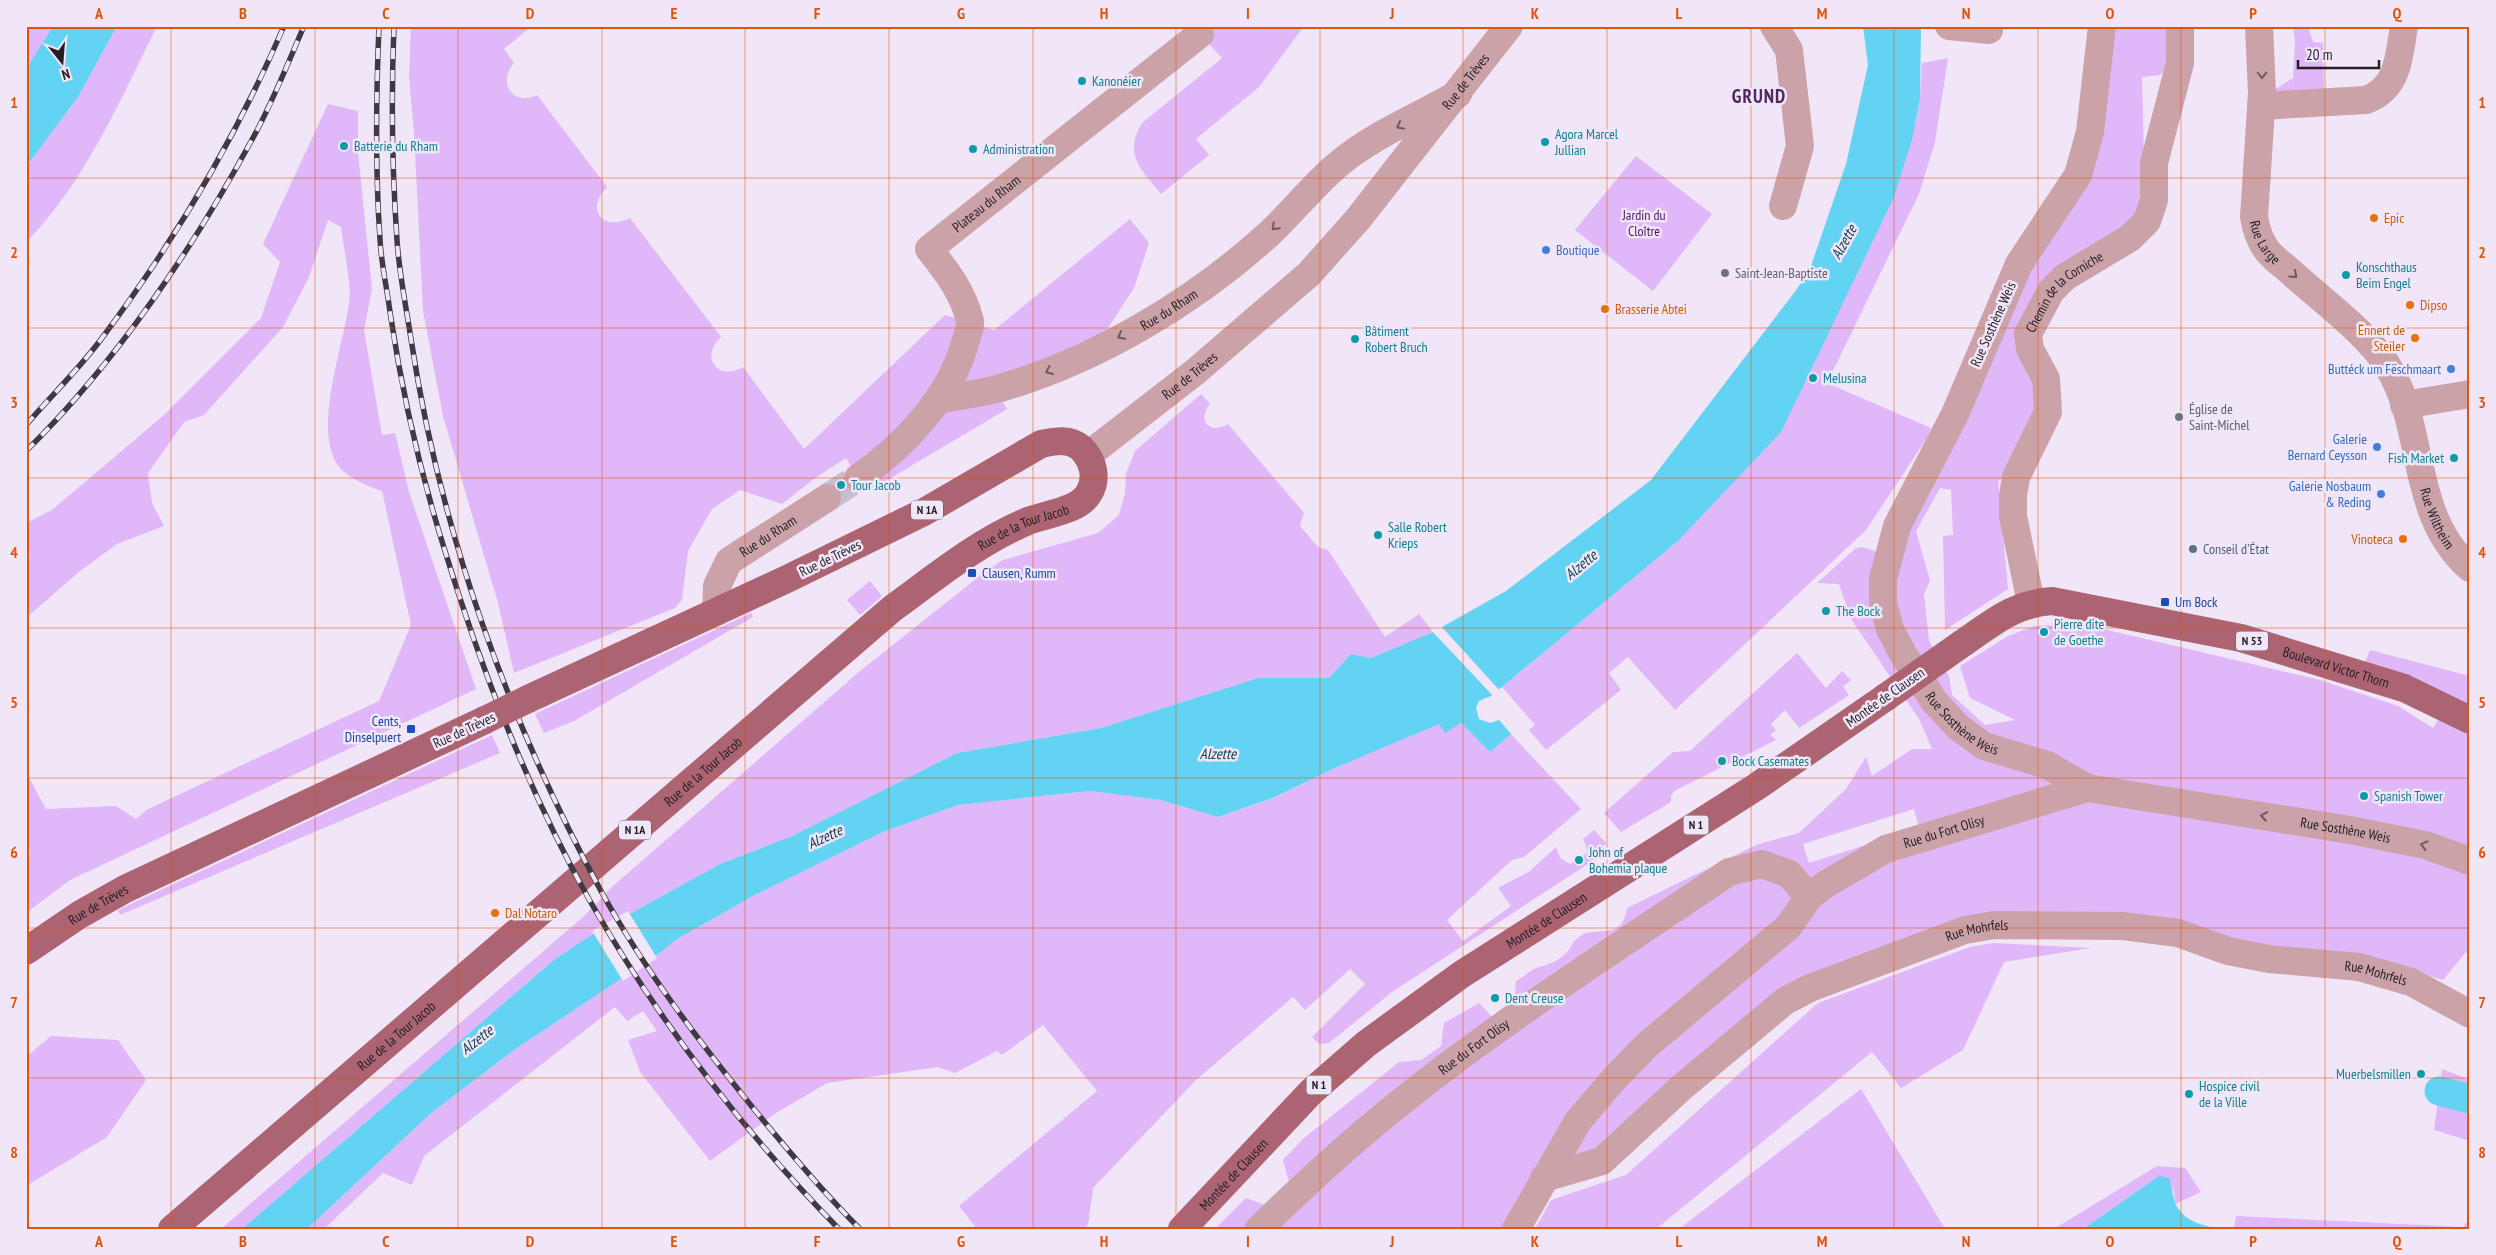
<svg xmlns="http://www.w3.org/2000/svg" width="2496" height="1255" font-family="'PT Sans Narrow',sans-serif">
<style>
.green{fill:#e0b7f8;fill-rule:evenodd}
.water{fill:#62d3f2}
.pier{fill:#f1e6f8}
.lines{fill:none;stroke-linecap:round;stroke-linejoin:round}
.canal{stroke:#62d3f2;stroke-width:29}
.minor-tunnel{stroke:#c8bece;stroke-width:28;stroke-dasharray:28 14;stroke-linecap:butt}
.minor{stroke:#cca2a9;stroke-width:28}
.major{stroke:#ac6473;stroke-width:28}
.rail-casing{stroke:#3f3a42;stroke-width:5.5}
.rail{stroke:#f1e6f8;stroke-width:4;stroke-dasharray:11;stroke-linecap:butt}
.major-bridge{stroke:#ac6473;stroke-width:28}
.oneway{stroke:#6e5960}
.grid{fill:none;stroke:#de560d;stroke-width:1;stroke-opacity:0.55}
.culture-dot{fill:#0f9aa8;stroke:#f1e6f8;stroke-width:2}
.food-dot{fill:#e8710a;stroke:#f1e6f8;stroke-width:2}
.shop-dot{fill:#3f7fe0;stroke:#f1e6f8;stroke-width:2}
.worship-dot{fill:#6b7280;stroke:#f1e6f8;stroke-width:2}
.service-dot{fill:#5c6f8a;stroke:#f1e6f8;stroke-width:2}
.transit-dot{fill:#1a4fb4;stroke:#f1e6f8;stroke-width:2}
.labels{text-anchor:middle;stroke-width:5;stroke-linejoin:round;paint-order:stroke}
.shield{fill:#f1e6f8;stroke:#605a64;stroke-width:1}
.shield-label{font-size:12px;font-weight:bold;fill:#221e24}
.culture-label{font-size:14px;fill:#0d838f;stroke:#f1e6f8;text-anchor:start}
.street-label{font-size:14px;fill:#221e24;stroke:#f1e6f8}
.park-label{font-size:14px;fill:#51176b;stroke:#f1e6f8}
.food-label{font-size:14px;fill:#c56008;stroke:#f1e6f8;text-anchor:start}
.shop-label{font-size:14px;fill:#366cbe;stroke:#f1e6f8;text-anchor:end}
.worship-label{font-size:14px;fill:#5b616d;stroke:#f1e6f8;text-anchor:start}
.service-label{font-size:14px;fill:#4e5e75;stroke:#f1e6f8;text-anchor:start}
.transit-label{font-size:14px;fill:#164399;stroke:#f1e6f8;text-anchor:start}
.water-label{font-size:15px;font-style:italic;fill:#0d414e;stroke:#f1e6f8}
.district-label{font-size:19px;font-weight:bold;letter-spacing:1px;fill:#4e285f;stroke:#f1e6f8}
.neatline{fill:none;stroke:#de560d;stroke-width:2}
.grid-label{font-size:16px;text-anchor:middle;font-weight:bold;fill:#de560d}
</style>
<rect width="100%" height="100%" fill="#f1e6f8"/>
<path class="green" d="M26 26H53L26 69Z
M117 26H157C122 97 83 186 26 242V167L78 97Z
M411 26H532L504 49 514 63C497 83 513 107 537 95L607 187C585 209 602 232 630 218L721 337C699 357 718 382 743 367L804 449 945 315 994 330 1130 219 1149 243 1134 288 1093 351 996 390 1007 409 867 492 846 458 815 478 782 504 740 490 712 509 688 551 682 600 675 608 514 673 498 603 443 416 423 311 414 133 409 77Z
M1209 26H1304L1259 87 1196 139 1209 155 1161 194C1141 169 1123 155 1142 123L1222 58 1200 34Z
M2114 26H2175L2174 58 2160 75 2142 77 2145 198 2127 228 2048 276 2014 340 2038 383 2040 411 2008 475 1998 481 2008 589 1945 630 1943 536 1953 535 1951 490 1940 488 1916 531 1930 581 1924 594 1929 641 1949 676 1952 695 1985 725 2015 720 1970 698 1960 666 2008 636 2035 626 2082 624 2320 680 2398 706 2433 728 2446 707 2360 674 2370 650 2470 676V954L2466 952 2443 980 2364 957 2178 933 1994 925 1810 988 1602 1161 1544 1178 1516 1229H1215L1246 1198 1265 1205 1289 1182 1283 1160 1303 1139 1399 1062 1421 1060 1441 1046 1444 1023 1479 1003 1492 1017 1514 1007 1516 981C1523 977 1530 971 1536 968 1547 965 1556 962 1564 955 1572 948 1571 941 1582 935 1599 926 1622 941 1627 908L1756 845 1799 833 1846 789 1866 757 1872 776 1912 749H1932L1919 719 1851 619 1839 584 1817 583 1856 548 1862 547 1901 559 1910 530 2033 262 2089 180ZM1914 809 1919 828 1809 863 1803 844Z
M2293 26H2308L2313 42 2323 43 2324 95 2269 93 2293 78 2295 42Z
M1948 58 1935 142 1919 194 1827 383 1931 428 1927 438 1866 530 1675 710 1628 657 1609 673 1621 690 1546 750 1529 730 1535 725 1502 687 1678 541 1913 136 1920 98 1922 63Z
M328 104 358 111V153L372 289 364 330 382 435 395 433 409 492 476 689 70 880 26 913V772L46 809 116 806 136 819 148 809 379 701 411 625 382 491C369 487 344 476 337 464 313 427 344 344 349 303 352 283 343 247 341 227L328 220 309 277 283 327 204 415 184 422 148 473 152 503 164 526 117 544 80 571 26 618V523L52 510 164 415 261 318 280 262 263 244Z
M1636 156 1712 214 1653 291 1575 230Z
M1201 394 1210 404C1196 421 1210 435 1228 424L1304 513 1300 526 1318 547 1328 550 1385 637 1419 614 1433 632 1371 658 1351 654 1329 678H1258L1101 728 957 753 792 836 720 864 593 934 555 959 242 1229H221L583 917 613 886 860 671 986 571 1003 560 1098 533 1119 515 1125 493 1126 474 1135 451Z
M870 581 882 596 860 615 847 600Z
M751 613 753 617 574 721 544 733 535 714Z
M1797 653 1826 688 1842 671 1851 680 1843 687 1849 695 1799 728 1785 710 1771 724 1776 731 1770 734 1776 740 1674 791 1671 796V802L1621 832 1604 813 1673 752 1690 751Z
M1440 723 1445 732 1461 723 1490 752 1511 734 1581 809 1524 857 1512 860 1447 920 1463 941 1511 906 1498 888 1530 871 1556 847 1560 858 1570 864 1588 852 1583 839 1594 830 1606 843 1591 862 1392 992 1329 1043 1319 1044 1312 1037 1365 984 1350 969 1305 1010 1293 997 1196 1080 1093 1188C1093 1196 1091 1202 1090 1209 1088 1218 1091 1220 1085 1229H977L959 1206 1097 1091 1043 1025 1002 1055 997 1051 955 1073 938 1067 827 1083 776 1113 710 1161 640 1072 628 1040 657 1031 643 1011 627 1021 615 1007 424 1156 412 1185 383 1173 324 1229H307L430 1114 514 1050 660 953 677 939 753 896 883 832 958 805 1090 791 1160 800 1218 817 1274 798 1335 768Z
M492 735 500 753 120 915 118 910Z
M1994 943 2091 948 2004 962 1963 1050 1901 1088 1872 1052 1656 1229H1535L1551 1200 1626 1175 1818 1003 1970 947Z
M51 1036 118 1040 146 1080 107 1137 26 1186V1057Z
M2442 1069 2470 1080V1141L2434 1130Z
M1861 1089 1945 1229H1679Z
M2157 1166 2185 1168 2201 1192 2175 1204 2174 1191 2159 1176 2083 1229H2054Z
M2236 1216 2463 1227 2470 1217V1229H2234Z"/>
<path class="water" d="M53 26H117L78 97 26 167V69Z
M1863 26H1921L1920 98 1913 136 1894 197 1781 432 1678 541 1491 696 1479 701 1476 708 1479 719 1490 723 1499 720 1511 734 1490 752 1461 723 1445 733 1439 724 1335 768 1273 798 1218 817 1160 800 1090 791 958 805 883 832 753 896 677 939 660 953 514 1050 430 1114 307 1229H242L555 959 593 934 720 864 792 836 957 753 1101 728 1258 678H1329L1351 654 1371 658 1433 632 1506 591 1651 480 1797 289 1811 266 1846 164 1868 65Z
M2159 1176 2169 1178C2172 1187 2173 1199 2176 1205 2186 1223 2204 1226 2223 1229H2083Z"/>
<path class="pier" d="M1440 625 1501 692 1494 697 1431 630Z
M628 911 657 958 623 981 592 931Z"/>
<g class="lines">
<path class="canal" d="M2439 1091 2470 1099"/>
<path class="minor-tunnel" d="M827 498 858 478"/>
<g class="minor">
<path d="M1774 26 1789 50 1800 146 1783 206"/>
<path d="M1949 26 1989 30"/>
<path id="s1" d="M2102 26 2090 132 2078 175 2019 264 1955 414 1897 526 1883 579V603L1890 629 1903 654 1934 701 1958 727 1984 746 2047 765 2087 788 2350 830 2425 845 2470 861"/>
<path id="s2" d="M2259 26 2262 93 2254 217C2256 229 2259 239 2266 249 2273 259 2285 266 2294 275 2322 300 2356 325 2380 355 2429 418 2405 511 2470 568"/>
<path d="M2261 106 2366 100C2399 88 2399 56 2404 26"/>
<path id="s3" d="M938 400C957 396 978 394 997 389 1096 361 1196 301 1271 232 1297 207 1320 177 1350 155 1383 131 1422 114 1458 94"/>
<path d="M2404 405 2470 394"/>
<path id="s4" d="M1088 455 1195 372 1309 274 1358 219 1509 26"/>
<path id="s5" d="M858 478C904 446 950 398 965 343 967 337 971 327 970 321 963 292 947 272 929 249L1200 34"/>
<path id="s6" d="M2031 603 2013 516V495L2016 477 2048 412 2046 379 2030 349 2028 334 2051 291 2065 277 2130 238 2147 221 2154 200V163L2180 63V26"/>
<path id="s7" d="M716 612 717 586 729 561 827 498"/>
<path id="s8" d="M1544 1178 1602 1161 1682 1087 1785 1001 1810 988 1965 930 1994 925 2122 926 2178 933 2228 951 2269 959 2359 967 2411 982 2470 1014"/>
<path id="s9" d="M1259 1229C1306 1183 1354 1139 1406 1098 1509 1016 1620 946 1729 872L1762 864 1789 874 1809 897"/>
<path id="s10" d="M1516 1229 1578 1121 1614 1079 1647 1045 1788 927 1809 897 1826 884 1886 849 2087 788"/>
</g>
<g class="major">
<path id="s11" d="M1963 643C1994 622 2013 604 2052 601L2241 638 2404 688 2470 720"/>
<path id="s12" d="M26 951 79 915 125 889 485 720"/>
<path id="s13" d="M172 1229 893 608C937 576 978 542 1028 521 1046 514 1079 511 1089 493 1098 478 1093 460 1081 448 1069 438 1056 441 1041 444L924 512 787 579 528 699"/>
<path id="s14" d="M1182 1229 1311 1092 1366 1044 1462 974 1756 787 1886 697"/>
</g>
<defs>
<path id="rail" d="M379 26C376 97 375 168 380 239 381 263 387 288 390 312 402 393 420 472 445 551 482 672 528 791 590 901 658 1020 743 1131 839 1229
M394 26C391 98 392 168 397 240 399 273 406 306 411 339 440 531 508 720 601 891 645 971 701 1044 758 1114 791 1154 824 1193 860 1229
M26 425C50 397 77 371 99 342 173 244 235 140 284 26
M26 451C116 363 194 247 254 136 273 101 288 63 304 26"/>
</defs>
<use href="#rail" class="rail-casing"/>
<use href="#rail" class="rail"/>
<path class="major-bridge" d="M1886 697 1963 643
M485 720 528 699"/>
</g>
<defs><path id="oneway-chevron" d="M-2-3.5L2.5 0L-2 3.5" fill="none" stroke-width="1.6" stroke-linecap="round" stroke-linejoin="round" transform="scale(1.25)"/></defs>
<g class="oneway">
<use href="#oneway-chevron" transform="translate(2262 75) rotate(90)"/>
<use href="#oneway-chevron" transform="translate(1400 126) rotate(151)"/>
<use href="#oneway-chevron" transform="translate(1275 227) rotate(135)"/>
<use href="#oneway-chevron" transform="translate(2294 275) rotate(42)"/>
<use href="#oneway-chevron" transform="translate(1121 336) rotate(152)"/>
<use href="#oneway-chevron" transform="translate(1049 371) rotate(156)"/>
<use href="#oneway-chevron" transform="translate(2264 816) rotate(-171)"/>
<use href="#oneway-chevron" transform="translate(2424 845) rotate(-165)"/>
</g>
<path class="grid" d="M171 26V1229M315 26V1229M458 26V1229M602 26V1229M745 26V1229M889 26V1229M1033 26V1229M1176 26V1229M1320 26V1229M1463 26V1229M1607 26V1229M1751 26V1229M1894 26V1229M2038 26V1229M2181 26V1229M2325 26V1229M26 178H2470M26 328H2470M26 478H2470M26 628H2470M26 778H2470M26 928H2470M26 1078H2470"/>
<g class="culture-dot">
<circle cx="1082" cy="81" r="5"/>
<circle cx="1545" cy="142" r="5"/>
<circle cx="344" cy="146" r="5"/>
<circle cx="973" cy="149" r="5"/>
<circle cx="2346" cy="275" r="5"/>
<circle cx="1355" cy="339" r="5"/>
<circle cx="1813" cy="378" r="5"/>
<circle cx="2454" cy="458" r="5"/>
<circle cx="841" cy="485" r="5"/>
<circle cx="1378" cy="535" r="5"/>
<circle cx="1826" cy="611" r="5"/>
<circle cx="2044" cy="632" r="5"/>
<circle cx="1722" cy="761" r="5"/>
<circle cx="2364" cy="796" r="5"/>
<circle cx="1579" cy="860" r="5"/>
<circle cx="1495" cy="998" r="5"/>
<circle cx="2421" cy="1074" r="5"/>
<circle cx="2189" cy="1094" r="5"/>
</g>
<g class="food-dot">
<circle cx="2374" cy="218" r="5"/>
<circle cx="2410" cy="305" r="5"/>
<circle cx="1605" cy="309" r="5"/>
<circle cx="2415" cy="338" r="5"/>
<circle cx="2403" cy="539" r="5"/>
<circle cx="495" cy="913" r="5"/>
</g>
<g class="shop-dot">
<circle cx="1546" cy="250" r="5"/>
<circle cx="2451" cy="369" r="5"/>
<circle cx="2377" cy="447" r="5"/>
<circle cx="2381" cy="494" r="5"/>
</g>
<g class="worship-dot">
<circle cx="1725" cy="273" r="5"/>
<circle cx="2179" cy="417" r="5"/>
</g>
<circle class="service-dot" cx="2193" cy="549" r="5"/>
<g class="transit-dot">
<rect x="967" y="568" width="10" height="10" rx="2.5"/>
<rect x="2160" y="597" width="10" height="10" rx="2.5"/>
<rect x="406" y="724" width="10" height="10" rx="2.5"/>
</g>
<g class="labels">
<g class="shield">
<rect x="911" y="500.5" width="32" height="19" rx="4"/>
<rect x="2236" y="631.5" width="32" height="19" rx="4"/>
<rect x="1683.5" y="815.5" width="25" height="19" rx="4"/>
<rect x="619" y="820.5" width="32" height="19" rx="4"/>
<rect x="1306.5" y="1075.5" width="25" height="19" rx="4"/>
</g>
<g class="shield-label">
<text x="927" y="514">N 1A</text>
<text x="2252" y="645">N 53</text>
<text x="1696" y="829">N 1</text>
<text x="635" y="834">N 1A</text>
<text x="1319" y="1089">N 1</text>
</g>
<g class="culture-label">
<text x="1092" y="86">Kanonéier</text>
<text x="1555" y="139">Agora Marcel<tspan x="1555" dy="16">Jullian</tspan></text>
<text x="354" y="151">Batterie du Rham</text>
<text x="983" y="154">Administration</text>
<text x="2356" y="272">Konschthaus<tspan x="2356" dy="16">Beim Engel</tspan></text>
<text x="1365" y="336">Bâtiment<tspan x="1365" dy="16">Robert Bruch</tspan></text>
<text x="1823" y="383">Melusina</text>
<text x="2444" y="463" text-anchor="end">Fish Market</text>
<text x="851" y="490">Tour Jacob</text>
<text x="1388" y="532">Salle Robert<tspan x="1388" dy="16">Krieps</tspan></text>
<text x="1836" y="616">The Bock</text>
<text x="2054" y="629">Pierre dite<tspan x="2054" dy="16">de Goethe</tspan></text>
<text x="1732" y="766">Bock Casemates</text>
<text x="2374" y="801">Spanish Tower</text>
<text x="1589" y="857">John of<tspan x="1589" dy="16">Bohemia plaque</tspan></text>
<text x="1505" y="1003">Dent Creuse</text>
<text x="2411" y="1079" text-anchor="end">Muerbelsmillen</text>
<text x="2199" y="1091">Hospice civil<tspan x="2199" dy="16">de la Ville</tspan></text>
</g>
<g class="street-label">
<text dy="5" stroke="none"><textPath href="#s4" startOffset="534">Rue de Trèves</textPath></text>
<text dy="5" stroke="none"><textPath href="#s5" startOffset="355">Plateau du Rham</textPath></text>
<text dy="5" stroke="none"><textPath href="#s2" startOffset="219">Rue Large</textPath></text>
<text dy="5" stroke="none"><textPath href="#s6" startOffset="340">Chemin de la Corniche</textPath></text>
<text dy="5" stroke="none"><textPath href="#s3" startOffset="250">Rue du Rham</textPath></text>
<text transform="translate(1993 324) rotate(-66)" y="5">Rue Sosthène Weis</text>
<text dy="5" stroke="none"><textPath href="#s4" startOffset="129">Rue de Trèves</textPath></text>
<text dy="5" stroke="none"><textPath href="#s2" startOffset="556">Rue Wiltheim</textPath></text>
<text dy="5" stroke="none"><textPath href="#s13" startOffset="1106">Rue de la Tour Jacob</textPath></text>
<text dy="5" stroke="none"><textPath href="#s7" startOffset="100">Rue du Rham</textPath></text>
<text transform="translate(830 558) rotate(-26)" y="5">Rue de Trèves</text>
<text dy="5" stroke="none"><textPath href="#s11" startOffset="392">Boulevard Victor Thorn</textPath></text>
<text transform="translate(1885 697) rotate(-35)" y="5">Montée de Clausen</text>
<text dy="5" stroke="none"><textPath href="#s1" startOffset="774">Rue Sosthène Weis</textPath></text>
<text transform="translate(464 730) rotate(-25)" y="5">Rue de Trèves</text>
<text dy="5" stroke="none"><textPath href="#s13" startOffset="701">Rue de la Tour Jacob</textPath></text>
<text dy="5" stroke="none"><textPath href="#s1" startOffset="1179">Rue Sosthène Weis</textPath></text>
<text dy="5" stroke="none"><textPath href="#s10" startOffset="599">Rue du Fort Olisy</textPath></text>
<text dy="5" stroke="none"><textPath href="#s12" startOffset="86">Rue de Trèves</textPath></text>
<text dy="5" stroke="none"><textPath href="#s14" startOffset="480">Montée de Clausen</textPath></text>
<text dy="5" stroke="none"><textPath href="#s8" startOffset="509">Rue Mohrfels</textPath></text>
<text dy="5" stroke="none"><textPath href="#s8" startOffset="914">Rue Mohrfels</textPath></text>
<text dy="5" stroke="none"><textPath href="#s13" startOffset="296">Rue de la Tour Jacob</textPath></text>
<text dy="5" stroke="none"><textPath href="#s9" startOffset="282">Rue du Fort Olisy</textPath></text>
<text dy="5" stroke="none"><textPath href="#s14" startOffset="75">Montée de Clausen</textPath></text>
</g>
<g class="park-label">
<text x="1644" y="220">Jardin du<tspan x="1644" dy="16">Cloître</tspan></text>
</g>
<g class="food-label">
<text x="2384" y="223">Epic</text>
<text x="2420" y="310">Dipso</text>
<text x="1615" y="314">Brasserie Abtei</text>
<text x="2405" y="335" text-anchor="end">Ënnert de<tspan x="2405" dy="16">Steiler</tspan></text>
<text x="2393" y="544" text-anchor="end">Vinoteca</text>
<text x="505" y="918">Dal Notaro</text>
</g>
<g class="shop-label">
<text x="1556" y="255" text-anchor="start">Boutique</text>
<text x="2441" y="374">Buttéck um Fëschmaart</text>
<text x="2367" y="444">Galerie<tspan x="2367" dy="16">Bernard Ceysson</tspan></text>
<text x="2371" y="491">Galerie Nosbaum<tspan x="2371" dy="16">&amp; Reding</tspan></text>
</g>
<g class="worship-label">
<text x="1735" y="278">Saint-Jean-Baptiste</text>
<text x="2189" y="414">Église de<tspan x="2189" dy="16">Saint-Michel</tspan></text>
</g>
<g class="service-label">
<text x="2203" y="554">Conseil d'État</text>
</g>
<g class="transit-label">
<text x="982" y="578">Clausen, Rumm</text>
<text x="2175" y="607">Um Bock</text>
<text x="401" y="726" text-anchor="end">Cents,<tspan x="401" dy="16">Dinselpuert</tspan></text>
</g>
<g class="water-label">
<text transform="translate(1844 242) rotate(-61)" y="5">Alzette</text>
<text transform="translate(1581 565) rotate(-40)" y="5">Alzette</text>
<text x="1218" y="759">Alzette</text>
<text transform="translate(825 837) rotate(-25)" y="5">Alzette</text>
<text transform="translate(477 1040) rotate(-38)" y="5">Alzette</text>
</g>
<g class="district-label">
<text x="1759" y="103">GRUND</text>
</g>
</g>
<rect width="2496" height="1255" fill="none" stroke="#f1e6f8" stroke-width="55"/>
<g transform="translate(62 62) rotate(163)" stroke="#f1e6f8" stroke-width="4" paint-order="stroke">
<path d="M0-4L9 19L0 12L-9 19Z" fill="#221e24"/>
<text y="-8" font-size="14" font-weight="bold" text-anchor="middle" fill="#221e24">N</text>
</g>
<path d="M2298 60v8h81v-8" fill="none" stroke="#221e24" stroke-width="2.5"/>
<text x="2306" y="60" font-size="15" fill="#221e24" stroke="#f1e6f8" stroke-width="4" paint-order="stroke">20 m</text>
<rect x="28" y="28" width="2440" height="1200" class="neatline"/>
<g class="grid-label">
<text x="99" y="19">A</text>
<text x="243" y="19">B</text>
<text x="386" y="19">C</text>
<text x="530" y="19">D</text>
<text x="674" y="19">E</text>
<text x="817" y="19">F</text>
<text x="961" y="19">G</text>
<text x="1104" y="19">H</text>
<text x="1248" y="19">I</text>
<text x="1392" y="19">J</text>
<text x="1535" y="19">K</text>
<text x="1679" y="19">L</text>
<text x="1822" y="19">M</text>
<text x="1966" y="19">N</text>
<text x="2110" y="19">O</text>
<text x="2253" y="19">P</text>
<text x="2397" y="19">Q</text>
<text x="14" y="108">1</text>
<text x="2482" y="108">1</text>
<text x="14" y="258">2</text>
<text x="2482" y="258">2</text>
<text x="14" y="408">3</text>
<text x="2482" y="408">3</text>
<text x="14" y="558">4</text>
<text x="2482" y="558">4</text>
<text x="14" y="708">5</text>
<text x="2482" y="708">5</text>
<text x="14" y="858">6</text>
<text x="2482" y="858">6</text>
<text x="14" y="1008">7</text>
<text x="2482" y="1008">7</text>
<text x="14" y="1158">8</text>
<text x="2482" y="1158">8</text>
<text x="99" y="1247">A</text>
<text x="243" y="1247">B</text>
<text x="386" y="1247">C</text>
<text x="530" y="1247">D</text>
<text x="674" y="1247">E</text>
<text x="817" y="1247">F</text>
<text x="961" y="1247">G</text>
<text x="1104" y="1247">H</text>
<text x="1248" y="1247">I</text>
<text x="1392" y="1247">J</text>
<text x="1535" y="1247">K</text>
<text x="1679" y="1247">L</text>
<text x="1822" y="1247">M</text>
<text x="1966" y="1247">N</text>
<text x="2110" y="1247">O</text>
<text x="2253" y="1247">P</text>
<text x="2397" y="1247">Q</text>
</g>
</svg>
